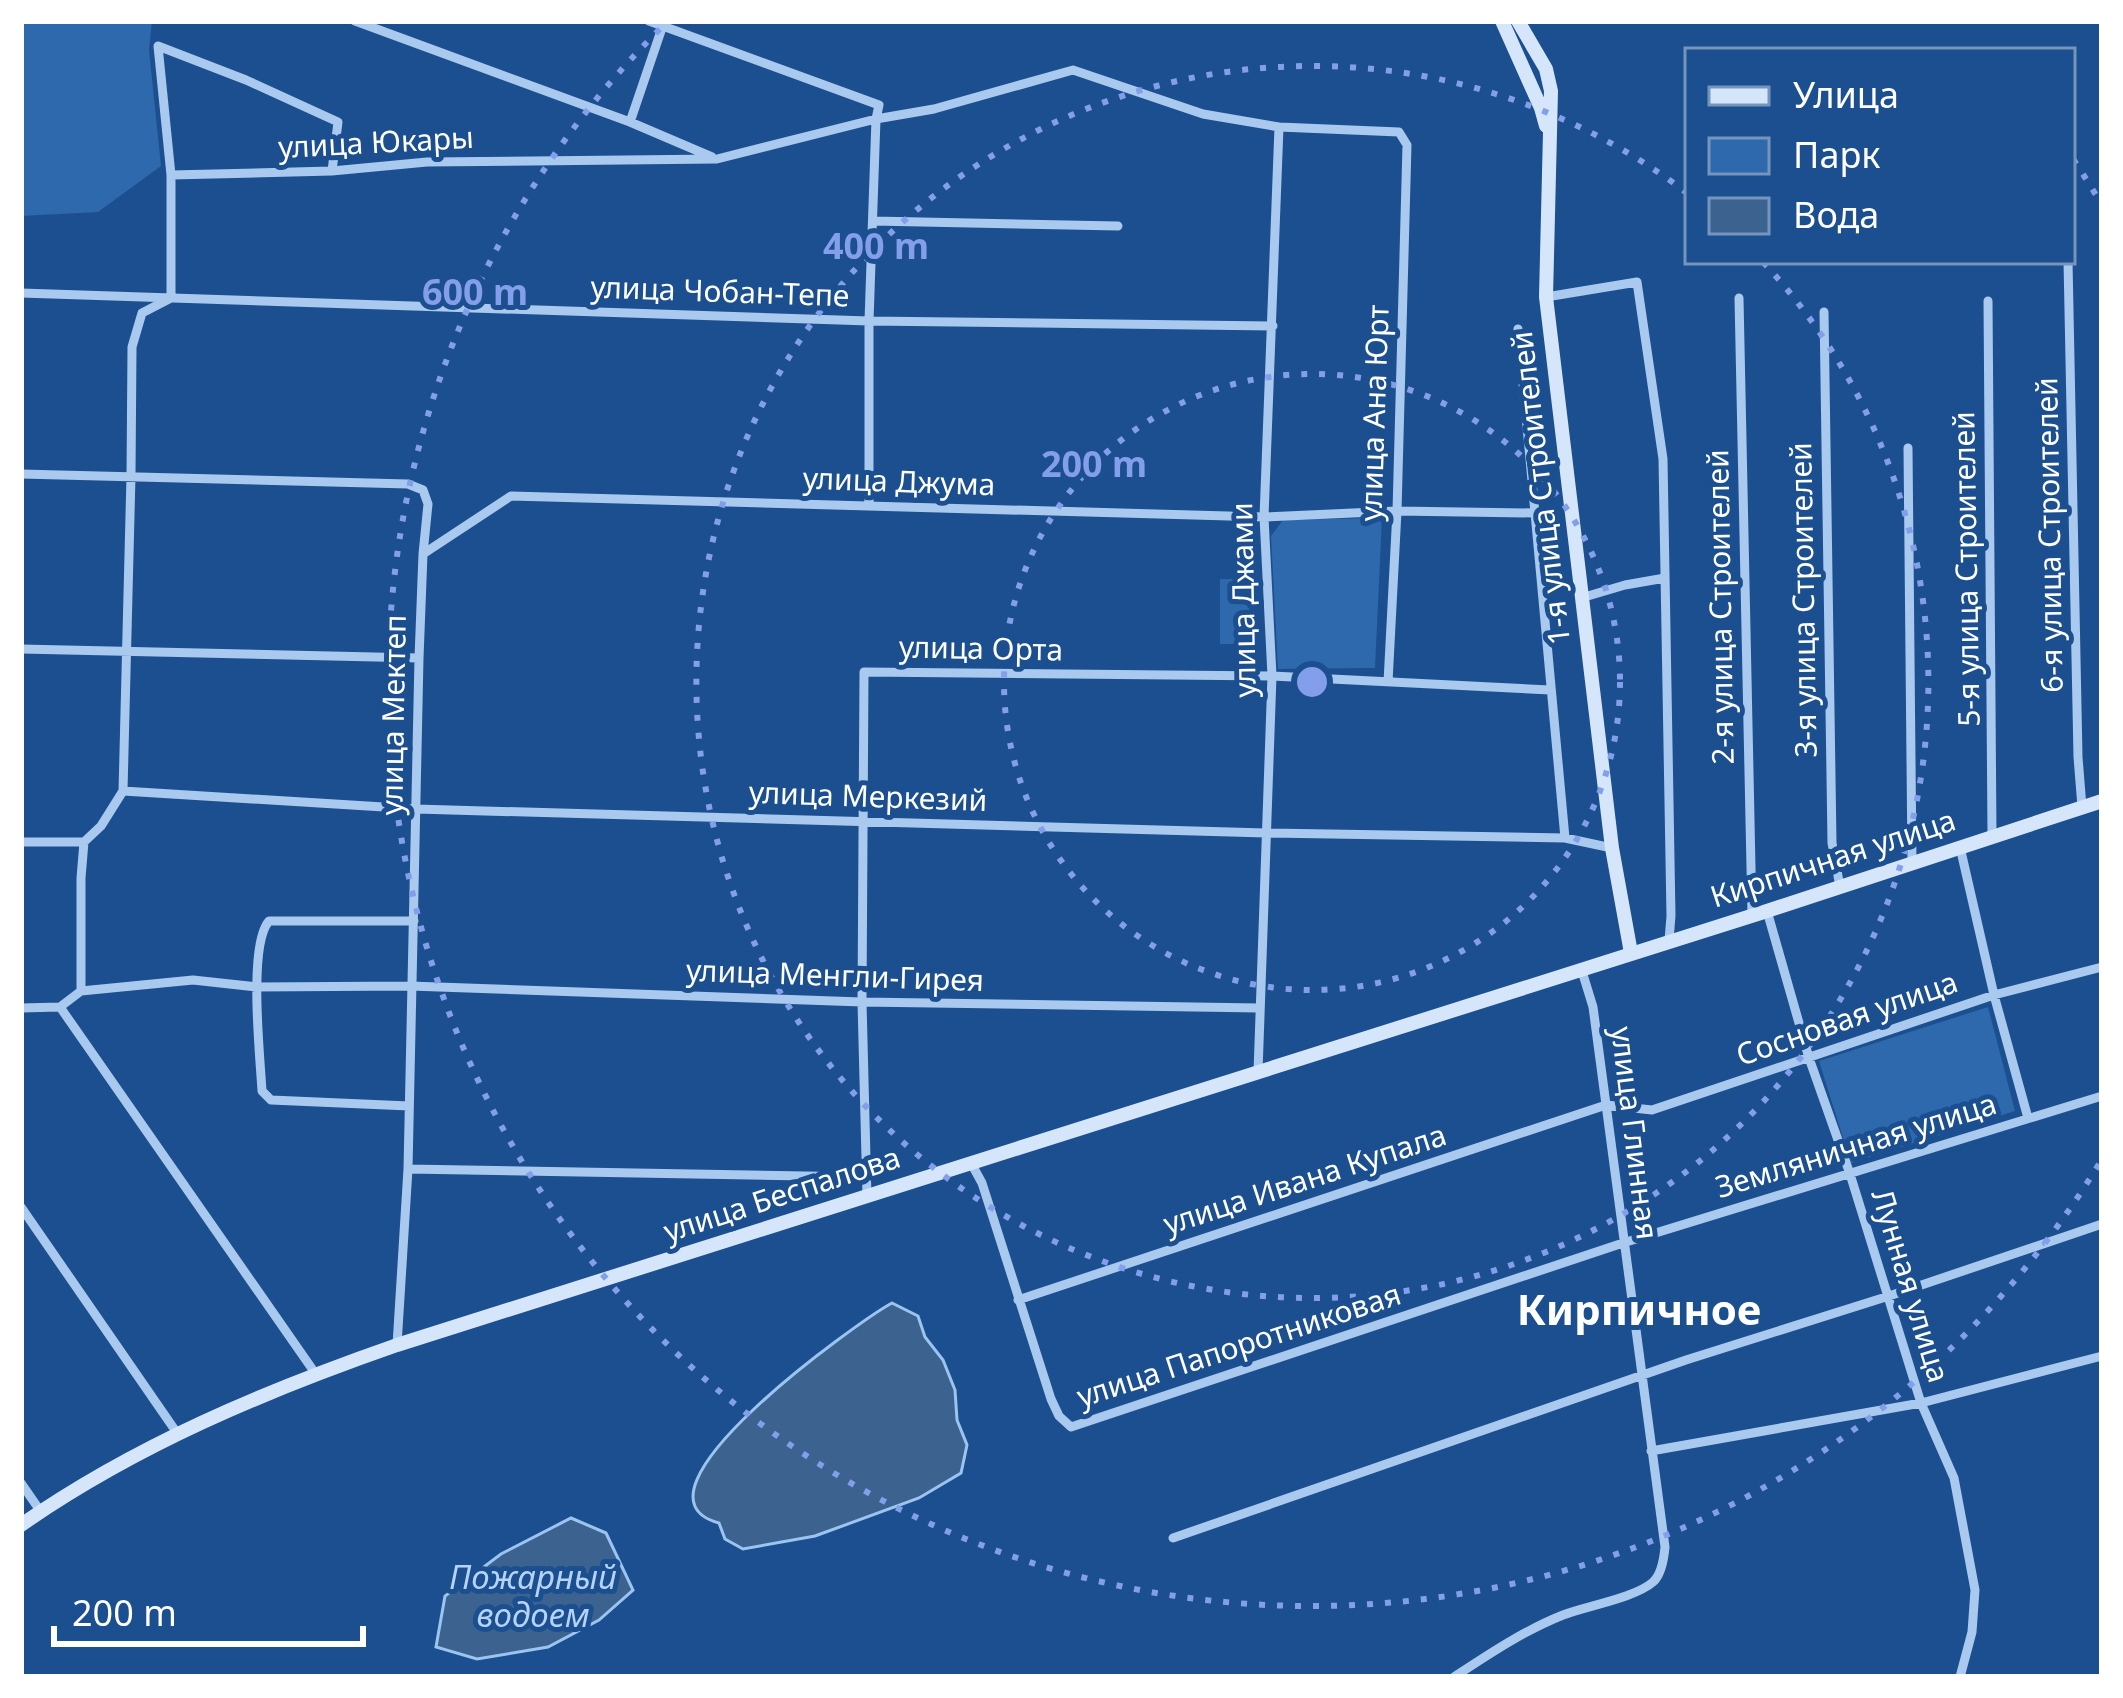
<svg xmlns="http://www.w3.org/2000/svg" width="2123" height="1698" font-family="'Noto Sans',sans-serif">
<style>
.green{fill:#2e69ad}
.water{fill:#3c6290;stroke:#9cc4f0;stroke-width:3}
.lines{fill:none;stroke-linecap:round;stroke-linejoin:round}
.street{stroke:#a9c9ee;stroke-width:9}
.secondary{stroke:#d6e6fa;stroke-width:14}
.ring{fill:none;stroke:#839eea;stroke-width:6;stroke-dasharray:6 12}
.labels{text-anchor:middle;stroke-width:10;stroke-linejoin:round;paint-order:stroke}
.street-label{font-size:30px;fill:#fff;stroke:#1b4f8f}
.water-label{font-size:33px;font-style:italic;fill:#b5d3f5;stroke:#1b4f8f}
.district-label{font-size:42px;font-weight:bold;fill:#fff;stroke:#1b4f8f}
.centre{fill:#839eea;stroke:#1b4f8f;stroke-width:6}
.ring-label{font-size:36px;text-anchor:middle;font-weight:bold;fill:#839eea;stroke:#1b4f8f;stroke-width:10;stroke-linejoin:round;paint-order:stroke}
</style>
<rect width="100%" height="100%" fill="#1b4f8f"/>
<path class="green" d="M21 21H152L149 50 161 166 98 212 21 216Z
M1382 518 1375 668 1278 669 1271 536 1283 520Z
M1220 579H1249L1250 644H1220Z
M1988 1007 2015 1111 1851 1163 1819 1061Z"/>
<path class="water" d="M892 1303 918 1316 925 1337 943 1360 955 1390 957 1420 967 1445 961 1473 919 1498 815 1536 743 1549 725 1539 719 1523C614 1495 859 1321 892 1303Z
M571 1518 606 1533 633 1590 599 1620 548 1647 477 1659 436 1647 445 1596 501 1554Z"/>
<g class="lines">
<path class="street" d="M355 21 630 122 712 157
M649 21 879 105 876 119 869 321V505
M630 122 663 25
M171 175 158 46 246 80 338 122 332 171
M873 221 1118 226
M2068 261 2078 757 2082 807
M21 293 869 321 1273 326
M1546 297 1637 282 1663 459 1671 916 1669 940
M1739 298 1752 915
M1988 301 1992 836
M1824 312 1832 843 1840 887
M1518 329 1565 838
M1908 448 1912 863
M21 474 408 484 423 490 428 504 423 554 419 658 408 1169 397 1345
M423 554 511 496 1264 517 1397 511 1534 513
M1581 598 1625 585 1665 578
M21 649 419 658
M123 791 416 809 1266 833 1565 838 1612 848
M21 842H84
M1960 847 1994 995 2028 1118
M1767 911 1809 1058 1850 1174 1921 1403 1954 1478 1975 1590 1972 1632 1960 1677
M81 991V878L84 842 101 826 123 791 131 476 132 347 142 313 171 298V175L332 171 427 162 717 159 876 119 934 109 1073 70 1203 114 1279 127 1399 132 1407 145 1397 511 1388 682
M60 1007 315 1373
M21 1008 60 1007 81 991 193 980 257 987 410 986 862 1002 1259 1008
M1258 1072 1272 676 1264 517 1279 127
M409 1106 271 1100 262 1091C260 1055 248 945 269 921H414
M971 1163 982 1183 1051 1399 1059 1416 1071 1427 1623 1243 2102 1096
M408 1169 866 1177
M867 1197 862 1002 864 672 1272 676 1550 690
M21 1207 177 1433
M1018 1300 1606 1105 1652 1110 1994 995 2102 967
M1651 1451 1921 1403 2102 1356
M21 1483 41 1512
M1173 1538 1686 1360 1889 1296 2102 1224
M1454 1677C1489 1654 1523 1631 1563 1615 1586 1606 1635 1598 1653 1582 1662 1574 1664 1558 1665 1547L1593 1007 1581 968"/>
<path class="secondary" d="M1502 21 1541 108 1546 126
M1518 21 1546 69 1551 91 1546 297 1612 848 1631 953
M21 1525C136 1445 265 1391 397 1345L1767 911 2102 801"/>
</g>
<g class="ring">
<circle cx="1312" cy="682" r="308"/>
<path d="M1763 262A616 616 0 1 1 1687 193"/>
<path d="M2099 1164A923 923 0 1 1 665 24M2073 159A923 923 0 0 1 2099 200"/>
</g>
<g class="labels">
<g class="street-label">
<text transform="translate(376 143) rotate(-3)" y="10">улица Юкары</text>
<text transform="translate(720 292) rotate(2)" y="10">улица Чобан-Тепе</text>
<text transform="translate(1375 413) rotate(-88)" y="10">улица Ана Юрт</text>
<text transform="translate(899 482) rotate(2)" y="10">улица Джума</text>
<text transform="translate(1541 488) rotate(-97)" y="10">1-я улица Строителей</text>
<text transform="translate(2050 535) rotate(-91)" y="10">6-я улица Строителей</text>
<text transform="translate(1967 569) rotate(-91)" y="10">5-я улица Строителей</text>
<text transform="translate(1244 600) rotate(-91)" y="10">улица Джами</text>
<text transform="translate(1804 600) rotate(-91)" y="10">3-я улица Строителей</text>
<text transform="translate(1721 607) rotate(-91)" y="10">2-я улица Строителей</text>
<text transform="translate(981 649) rotate(1)" y="10">улица Орта</text>
<text transform="translate(394 715) rotate(-89)" y="10">улица Мектеп</text>
<text transform="translate(868 797) rotate(2)" y="10">улица Меркезий</text>
<text transform="translate(1833 859) rotate(-18)" y="10">Кирпичная улица</text>
<text transform="translate(835 976) rotate(2)" y="10">улица Менгли-Гирея</text>
<text transform="translate(1847 1019) rotate(-19)" y="10">Сосновая улица</text>
<text transform="translate(1634 1133) rotate(83)" y="10">улица Глинная</text>
<text transform="translate(1856 1146) rotate(-17)" y="10">Земляничная улица</text>
<text transform="translate(1305 1180) rotate(-18)" y="10">улица Ивана Купала</text>
<text transform="translate(782 1195) rotate(-18)" y="10">улица Беспалова</text>
<text transform="translate(1910 1286) rotate(73)" y="10">Лунная улица</text>
<text transform="translate(1239 1346) rotate(-18)" y="10">улица Папоротниковая</text>
</g>
<g class="water-label">
<text x="533" y="1589">Пожарный<tspan x="533" dy="38">водоем</tspan></text>
</g>
<g class="district-label">
<text x="1639" y="1325">Кирпичное</text>
</g>
</g>
<circle cx="1312" cy="682" r="18" class="centre"/>
<g class="ring-label">
<text x="876" y="259">400 m</text>
<text x="475" y="305">600 m</text>
<text x="1094" y="477">200 m</text>
</g>
<rect width="2123" height="1698" fill="none" stroke="#ffffff" stroke-width="48"/>
<rect x="1685" y="48" width="390" height="216" fill="#1b4f8f" stroke="#7695bc" stroke-width="3"/>
<rect x="1709" y="87" width="60" height="18" fill="#d6e6fa" stroke="#7695bc" stroke-width="3"/>
<text x="1793" y="108" font-size="36" fill="#ffffff">Улица</text>
<rect x="1709" y="138" width="60" height="36" fill="#2e69ad" stroke="#7695bc" stroke-width="3"/>
<text x="1793" y="168" font-size="36" fill="#ffffff">Парк</text>
<rect x="1709" y="198" width="60" height="36" fill="#3c6290" stroke="#7695bc" stroke-width="3"/>
<text x="1793" y="228" font-size="36" fill="#ffffff">Вода</text>
<path d="M54 1626v18h309v-18" fill="none" stroke="#ffffff" stroke-width="6"/>
<text x="72" y="1626" font-size="36" fill="#ffffff" stroke="#1b4f8f" stroke-width="9" paint-order="stroke">200 m</text>
</svg>
